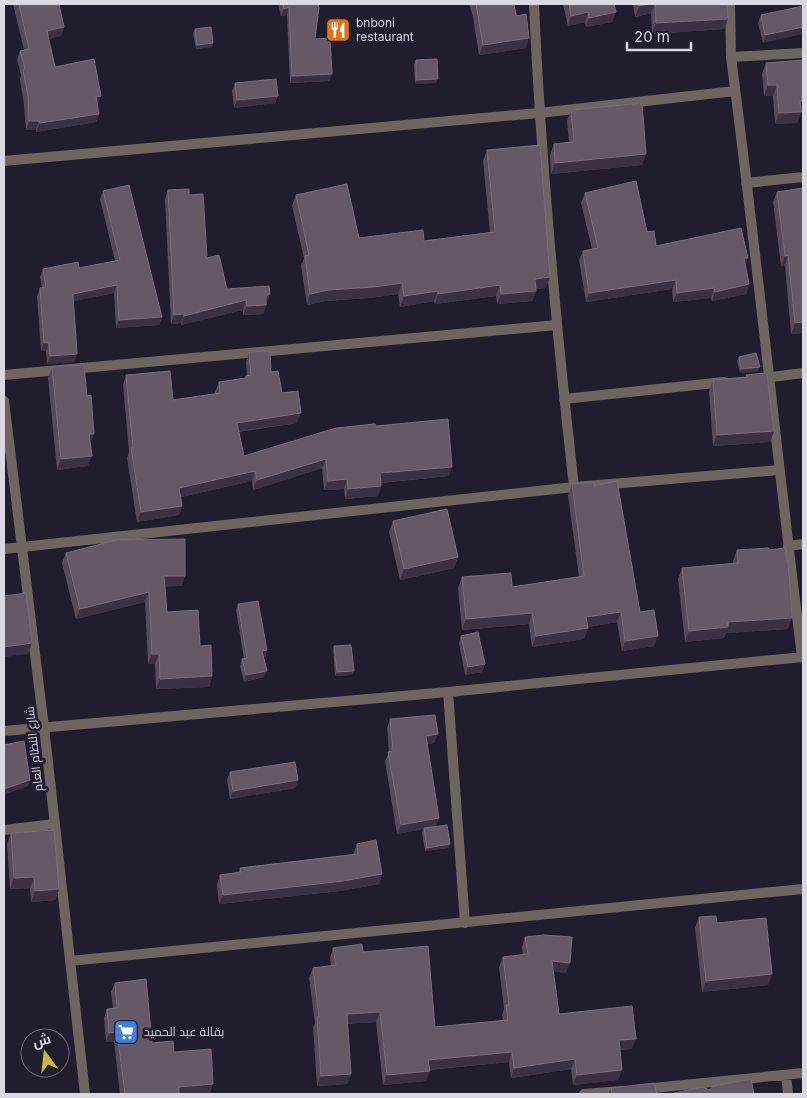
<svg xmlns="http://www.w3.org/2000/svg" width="807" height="1098" font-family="Inter,Cairo,sans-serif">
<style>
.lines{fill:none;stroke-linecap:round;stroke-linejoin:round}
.minor{stroke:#6e655f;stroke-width:10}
.tertiary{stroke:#6e655f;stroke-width:10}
.wall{fill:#574a59}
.shaded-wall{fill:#3b3142}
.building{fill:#655968;stroke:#776d7b}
.labels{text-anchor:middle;stroke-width:5;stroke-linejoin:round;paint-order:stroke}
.poi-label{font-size:12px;fill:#d9d8e3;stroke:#201d2e;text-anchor:start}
.street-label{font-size:12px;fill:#d9d8e3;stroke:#201d2e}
</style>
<rect width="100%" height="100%" fill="#201d2e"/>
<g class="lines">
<path class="minor" d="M534 4C541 165 556 326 574 487
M730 4 731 57C757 257 777 457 802 657
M731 57 803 53
M4 161 539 113 735 91
M746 183 803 177
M4 375 557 325
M764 378 803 373
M564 399 724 382
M788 546 803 544
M4 549 574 487 779 470
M448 692 465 923
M4 731 448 692 803 657
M4 830 54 824
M70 961 803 889
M786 1075 788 1094
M643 1089 803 1073
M584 1094 621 1091"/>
<path class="tertiary" d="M4 401 44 727 85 1094"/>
</g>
<path class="wall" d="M13 4H59L64 27 61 36 48 39 55 67 101 96 97 105 99 114 96 122 36 132V130H26L24 105 20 79 21 75 17 60 20 51 24 50Z
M278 4H318L315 39 329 81 290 83 287 15 281 16Z
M469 4H514L526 48 479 55 473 17Z
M563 4H614L616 12 612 22 586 27 585 22 568 26Z
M633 4H727L724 29 652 34 651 13 635 17Z
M803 6 763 43 758 23 761 15Z
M195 29 213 43 212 47 196 49 193 33Z
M416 60 436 83 415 84 414 64Z
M803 60V112H801L797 123 775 124 773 96H764L762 74 766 63Z
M235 83 278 96 275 103 234 108 232 91Z
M571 110 646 154 642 165 551 174 550 155 554 144 569 142 567 121Z
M487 150 546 288 536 289V291L532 301 497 304 496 296 435 304 434 301 400 307 398 294 370 298 325 301 307 305 301 266 304 258 292 206 296 195 359 238 424 241 490 232 483 161Z
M803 188V333L791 334 785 266H781L773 202 777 192Z
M168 190 189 195 207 258 227 289 267 303 263 314 243 315V310L181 325V323L171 324 165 199Z
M103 191 162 317 159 325 116 328 114 293 74 301V362L47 364 46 351H41L37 296 40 288H42L40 277 43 269 79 268 115 261 100 199Z
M585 193 647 232 656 246 745 265 749 284 746 294 712 301 711 298 673 302 672 289 586 302 579 260 583 251 592 249 581 203Z
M249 352 271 372 297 423 239 432 244 456 376 426 449 476 381 483V486L378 496 345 499 344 489 324 490 322 468 253 490 252 481 181 497 182 506 179 515 137 522 127 458 129 452 123 385 126 375 173 400 215 394V392L219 382 245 378 246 376H247L246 362Z
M739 357 758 371 740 373 737 361Z
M52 367 90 444 88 466 57 470 48 378Z
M746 375 774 431 770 442 713 446 709 391 713 380 746 377Z
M572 484 594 486 640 612 654 646 622 651 617 622 588 627 584 639 532 647 529 624 462 630 458 588 462 577 512 587 579 577 568 495Z
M393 521 458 557 454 568 400 580 389 532Z
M737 550 788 629 726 633 724 638 685 642 678 579 682 568 733 563V561Z
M66 553 182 586H165L167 612 200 646 212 676 209 687 156 689 155 664H148L145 602 76 619 62 563Z
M238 604 267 650 265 657H264V677L244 682 240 666 242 659H244L236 610Z
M461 636 485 664 482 672 465 675 459 643Z
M334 646 352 675 335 676 333 650Z
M390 719 438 734 434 743 427 744 436 826 450 844 448 848 425 851 422 832 423 829 397 834 385 761 389 752 387 728Z
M230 772 298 780 295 788 230 799 227 780Z
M11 833 59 889 55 900 31 902 30 888 10 889 7 844Z
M357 844 382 874 379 884 340 891 219 904 217 885 220 875 239 872 240 868 353 854Z
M699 917 717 923 772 974 768 985 702 992 695 928Z
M525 937 566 973 553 971 559 1014 632 1049 620 1050 622 1070 618 1080 573 1085 571 1069 511 1078 509 1062 429 1070 426 1081 383 1085 376 1022 347 1024 351 1074 347 1084 317 1086 313 1027 315 1023 309 978 313 968 331 966 330 958 333 948 363 952 435 1027 503 1020 502 1015 504 1009 499 967 503 957 523 955 522 947Z
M115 983 152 1043 174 1052 210 1094H120L114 1042H106L104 1018 107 1009 113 1008 111 992Z
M611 1088 657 1094H608Z"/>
<path class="shaded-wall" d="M649 4H655L651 13 635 17 639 6Z
M289 7 287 15 281 16 284 9Z
M588 12 585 22 568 26 571 16Z
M616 12 612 22 586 27 589 18Z
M728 19 724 29 652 34 656 23Z
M64 27 61 36 43 40 47 31Z
M803 27V34L763 43 765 35Z
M529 38 526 48 479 55 483 45Z
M213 43 212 47 196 49 197 45Z
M332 74 329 81 290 83 292 76Z
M438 79 436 83 415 84 416 80Z
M768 85H777L773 96H764Z
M101 96 97 105 96 97Z
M278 96 275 103 234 108 237 100Z
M800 101H803V112H801L797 123 775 124 779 113Z
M99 114 96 122 36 132 40 123Z
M29 121H39L36 130H26Z
M646 154 642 165 551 174 555 163Z
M788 255 785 266H781L785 256Z
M744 258H748L744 267Z
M550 277 546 288 531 289 535 279Z
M676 280 672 289 586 302 589 293Z
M402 283 398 294 370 298 325 301 307 305 310 294 329 290Z
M749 284 746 294 712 301 715 292Z
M117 285 114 293 70 302 73 294Z
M500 285 496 296 435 304 438 294Z
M714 288 711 298 673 302 677 293Z
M438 291 434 301 400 307 404 296Z
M536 291 532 301 497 304 501 294Z
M270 294 267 303 263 305 266 296Z
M246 300 243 310 181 325 184 316Z
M266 305 263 314 243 315 247 306Z
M184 314 181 323 171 324 174 315Z
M162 317 159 325 116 328 119 320Z
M803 322V333L791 334 795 323Z
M44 343H49L46 351H41Z
M77 354 74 362 47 364 50 356Z
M760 367 758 371 740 373 741 369Z
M301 413 297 423 233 432 237 423Z
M774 431 770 442 713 446 717 435Z
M89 434H94L90 444Z
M92 456 88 466 57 470 61 459Z
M326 459 322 468 253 490 257 480Z
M452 467 449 476 376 483 380 473Z
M255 471 252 481 176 498 179 488Z
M347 479 344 489 324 490 328 481Z
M381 486 378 496 345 499 348 489Z
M182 506 179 515 137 522 141 512Z
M458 557 454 568 400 580 404 569Z
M164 576H185L182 586 160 587Z
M149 592 145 602 76 619 80 609Z
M621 612 617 622 583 628 586 617Z
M532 613 529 624 462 630 466 619Z
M792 618 788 629 726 633 724 638 685 642 689 631 728 622Z
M588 628 584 639 532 647 536 636Z
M658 636 654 646 622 651 625 641Z
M32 643 28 654 4 657V647Z
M267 650 265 657 260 658 262 651Z
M152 654H159L155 664H148Z
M485 664 482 672 465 675 468 667Z
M267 671 264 677 244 682 246 675Z
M354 671 352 675 335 676 337 672Z
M212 676 209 687 156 689 160 679Z
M438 734 434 743 422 745 426 736Z
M30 780 28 786 4 795V789Z
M298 780 295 788 230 799 233 791Z
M439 818 436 827 397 834 401 825Z
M450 844 448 848 425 851 427 848Z
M382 874 379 884 340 891 219 904 223 895Z
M34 877 30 888 10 889 14 878Z
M59 889 55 900 31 902 35 891Z
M552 961 570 963 566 973 548 971Z
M772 974 768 985 702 992 706 981Z
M380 1012 376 1022 343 1024 347 1014Z
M117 1032 114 1042H106L109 1033Z
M636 1039 632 1049 615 1050 619 1040Z
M512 1052 509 1062 425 1070 428 1060Z
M575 1059 571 1069 511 1078 514 1068Z
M622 1070 618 1080 573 1085 577 1075Z
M430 1071 426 1081 383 1085 387 1075Z
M351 1074 347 1084 317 1086 321 1076Z
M213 1084 210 1094H176L179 1087Z"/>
<path class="building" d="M19 4H59L64 27 47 31 55 67 94 59 101 96 96 97 99 114 40 123 39 121H29L28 96 23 70 25 69 20 51 29 49Z
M283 4H318L319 7 315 39 330 38 332 74 292 76 289 7 284 9Z
M476 4H514L516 16 526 14 529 38 483 45Z
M569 4H614L616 12 589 18 588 12 571 16Z
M638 4H649L639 6Z
M655 4H727L728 19 656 23Z
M803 6V27L765 35 761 15Z
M211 27 213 43 197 45 195 29Z
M437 59 438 79 416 80V60Z
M803 60V101H800L801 112 779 113 777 85H768L766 63Z
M276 79 278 96 237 100 235 83Z
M642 103 646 154 555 163 554 144 574 142 571 110Z
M540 145 550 277 535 279 536 291 501 294 500 285 438 294V291L404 296 402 283 374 287 329 290 310 294 305 256 309 255 296 195 347 184 359 238 423 230 424 241 495 232 487 150Z
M636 181 647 232 654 231 656 246 741 228 748 258H744L749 284 715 292 714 288 677 293 676 280 589 293 583 251 598 248 585 193Z
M129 185 162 317 119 320 117 285 73 294 77 354 50 356 49 343H44L40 288 46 287 43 269 78 262 79 268 120 260 103 191Z
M803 188V322L795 323 788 255 785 256 777 192Z
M189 189V195L203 194 207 258 219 255 227 289 269 286 270 294 266 296V305L247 306 246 300 184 316V314L174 315 168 190Z
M270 351 271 372 278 371 282 393 298 391 301 413 237 423 244 456 336 428 375 424 376 426 448 419 452 467 380 473 381 486 348 489 347 479 328 481 326 459 257 480 255 471 179 488 182 506 141 512 131 448H133L126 375 170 371 173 400 220 393 219 382 246 378V376L251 375 249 352Z
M756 353 760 367 741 369 739 357Z
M84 365 87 396 91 395 94 434H89L92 456 61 459 52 367Z
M765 373 767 375 774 431 717 435 713 380 747 377 746 375Z
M617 481 640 612 654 610 658 636 625 641 621 612 586 617 588 628 536 636 532 613 466 619 462 577 511 573 512 587 584 576 572 484 593 482 594 486Z
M447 509 458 557 404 569 393 521Z
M185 539V576H164L167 612 198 610 200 646 211 645 212 676 160 679 159 654H152L149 592 80 609 66 553 116 540Z
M769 548V550L785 548 787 561H788L792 618 728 622V627L689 631 682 568 738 563 737 550Z
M26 593 32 643 4 647V596Z
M258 601 267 650 262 651 267 671 246 675 242 659 247 658 238 604Z
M478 632 485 664 468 667 461 636Z
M351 645 354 671 337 672 334 646Z
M435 715 438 734 426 736 439 818 401 825 388 752 393 751 390 719Z
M24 741 30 780 4 789V745Z
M295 762 298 780 233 791 230 772Z
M447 825 450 844 427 848 424 828Z
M54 830 59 889 35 891 34 877 14 878 11 833Z
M376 840 382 874 343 881 223 895 220 875 241 872 240 868 358 854 357 844Z
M716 916 717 923 766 918 772 974 706 981 699 917Z
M544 935 572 937 570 963 552 961 559 1014 632 1006 636 1039 619 1040 622 1070 577 1075 575 1059 514 1068 512 1052 428 1060 430 1071 387 1075 380 1012 347 1014 351 1074 321 1076 317 1017H319L313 968 336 965 333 948 362 944 363 952 428 946 435 1027 508 1020 506 1005H509L503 957 528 954 525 937Z
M146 979 152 1043 173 1041 174 1052 211 1049 213 1084 179 1087V1094H125L117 1032 109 1033 107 1009 117 1008 115 983Z
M751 1079 754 1094H670L702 1087 709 1090 714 1086Z
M654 1083 657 1094H612L611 1088Z"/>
<defs>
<symbol id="restaurant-square" viewBox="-11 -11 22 22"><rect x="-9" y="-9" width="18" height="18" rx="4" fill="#e8710a" stroke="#201d2e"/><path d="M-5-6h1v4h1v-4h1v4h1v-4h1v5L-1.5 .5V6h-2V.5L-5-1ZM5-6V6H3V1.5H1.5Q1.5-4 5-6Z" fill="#fff"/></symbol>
<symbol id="supermarket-square" viewBox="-11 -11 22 22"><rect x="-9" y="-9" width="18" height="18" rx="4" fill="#3f7fe0" stroke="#201d2e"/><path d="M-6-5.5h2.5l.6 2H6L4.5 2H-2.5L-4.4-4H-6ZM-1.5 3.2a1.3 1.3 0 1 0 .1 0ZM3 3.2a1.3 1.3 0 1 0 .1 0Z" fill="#fff"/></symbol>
</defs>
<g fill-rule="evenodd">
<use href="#restaurant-square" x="324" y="16" width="28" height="28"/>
<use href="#supermarket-square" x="112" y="1018" width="28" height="28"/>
</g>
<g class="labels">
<g class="poi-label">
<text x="356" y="27">bnboni<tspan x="356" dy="14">restaurant</tspan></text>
<text x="144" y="1036">بقالة عبد الحميد</text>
</g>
<g class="street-label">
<text transform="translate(34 749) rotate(-96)" y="4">شارع النظام العام</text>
</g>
</g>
<rect width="807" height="1098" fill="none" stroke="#d9d8e3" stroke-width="10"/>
<g transform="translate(45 1053) rotate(345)"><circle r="24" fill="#201d2e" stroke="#6a6876"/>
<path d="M0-4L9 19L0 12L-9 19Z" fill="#ceb837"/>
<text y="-8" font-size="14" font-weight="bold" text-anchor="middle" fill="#d9d8e3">ش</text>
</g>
<path d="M627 42v8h64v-8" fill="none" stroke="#d9d8e3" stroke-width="2.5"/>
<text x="634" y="42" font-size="15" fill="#d9d8e3" stroke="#201d2e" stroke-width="4" paint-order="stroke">20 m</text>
</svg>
